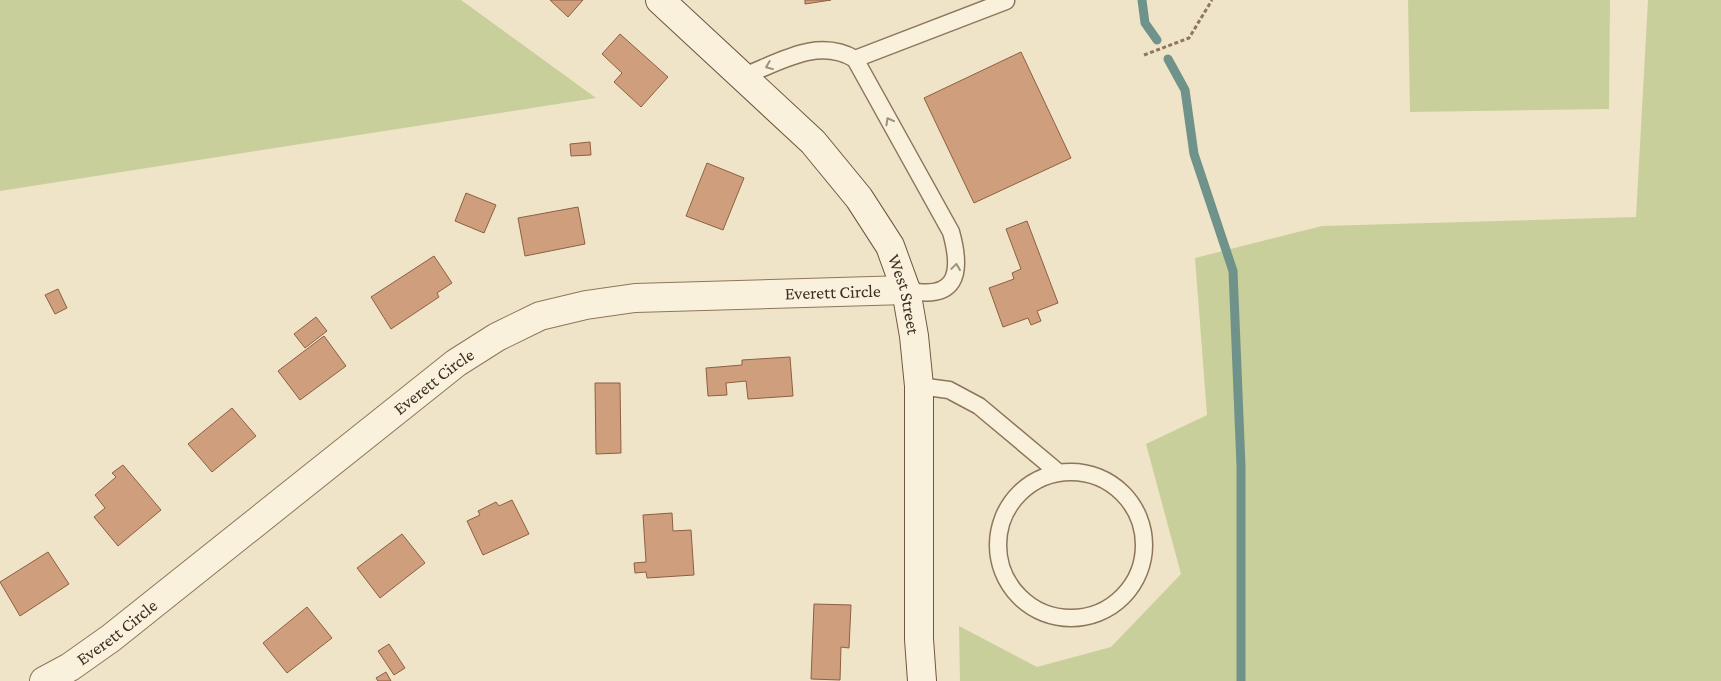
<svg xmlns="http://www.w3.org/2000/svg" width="1721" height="681" font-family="'Crimson Pro',serif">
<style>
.green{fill:#c9cf9b}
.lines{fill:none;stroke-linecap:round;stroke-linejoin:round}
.stream{stroke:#6f938a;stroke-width:9}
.building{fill:#cf9f7d;stroke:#8d5f41}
.lane-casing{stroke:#8d765c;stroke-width:19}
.street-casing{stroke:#8d765c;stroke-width:30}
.secondary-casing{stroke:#6f573f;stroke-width:30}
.path{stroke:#8d765c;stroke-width:3;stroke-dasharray:4 2.5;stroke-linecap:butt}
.lane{stroke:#faf1dc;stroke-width:16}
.street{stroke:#faf1dc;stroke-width:28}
.secondary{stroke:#faf1dc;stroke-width:28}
.oneway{stroke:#9c907e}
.labels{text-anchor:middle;stroke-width:4;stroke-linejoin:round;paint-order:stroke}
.street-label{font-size:18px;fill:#3d2e20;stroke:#f7eed8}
</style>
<rect width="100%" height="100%" fill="#f0e4c8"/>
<path class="green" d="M0 0H461L596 98 0 191Z
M1408 0H1610L1609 109 1410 112Z
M1648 0H1721V681H960L959 626 1037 667 1111 647 1181 574 1146 444 1207 415 1195 258 1322 226 1636 217Z"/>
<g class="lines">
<path class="stream" d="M1142 0 1145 23 1157 40
M1168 59 1185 90 1194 154 1233 271 1241 466V681"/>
</g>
<path class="building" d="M550 0H583L568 17Z
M805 0H831L805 4Z
M620 34 668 77 641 107 614 82 622 73 602 54Z
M1021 52 1071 158 974 203 924 98Z
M590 142 591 155 571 156 570 144Z
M707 163 744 178 723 230 686 216Z
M466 193 496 205 484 233 455 221Z
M578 207 585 244 525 256 518 218Z
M1027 221 1058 303 1037 311 1041 321 1031 325 1028 318 1003 327 989 288 1014 279 1012 273 1021 269 1006 229Z
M434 256 452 283 437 293 439 297 391 329 371 297Z
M58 289 67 308 55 314 45 295Z
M316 317 327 331 305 348 294 334Z
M324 336 346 366 300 400 278 371Z
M790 357 793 396 748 399 746 381 726 383 727 395 708 396 706 368 742 365V360Z
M595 383H620L621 453 596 454Z
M232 408 256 436 212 472 188 444Z
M123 465 161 510 118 546 94 517 105 508 95 495 116 477 112 473Z
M512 500 529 534 483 555 467 521 480 515 478 511 496 502 499 506Z
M672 513 673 531 691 530 694 575 647 578 646 572 635 573 634 563 646 562 643 515Z
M402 534 425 563 380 598 357 568Z
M48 552 69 584 20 616 0 582Z
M814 604 851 605 849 648 841 647 840 680 811 679Z
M307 607 332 638 287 673 263 643Z
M389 644 405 668 394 675 378 651Z
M386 672 391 681H378L376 678Z"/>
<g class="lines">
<defs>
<path id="lane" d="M855 59 1006 1
M744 76C780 62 818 37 855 59L951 232C963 275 956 301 906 290
M919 386 949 390 979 406 1059 473
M998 545a73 73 0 1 1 146 0a73 73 0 1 1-146 0Z"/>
<g id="street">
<path id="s1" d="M44 681 70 667 111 638 456 363 497 337 540 316 586 305 635 298 906 290"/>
</g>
<g id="secondary">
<path id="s2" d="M660 0 813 142 859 198 890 246 906 290 914 336 919 386V639L922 681"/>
</g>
</defs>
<use href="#lane" class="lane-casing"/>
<use href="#street" class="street-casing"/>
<use href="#secondary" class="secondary-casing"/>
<path class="path" d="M1144 55 1189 38 1212 0"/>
<use href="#lane" class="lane"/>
<use href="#street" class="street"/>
<use href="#secondary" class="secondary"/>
</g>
<defs><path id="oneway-chevron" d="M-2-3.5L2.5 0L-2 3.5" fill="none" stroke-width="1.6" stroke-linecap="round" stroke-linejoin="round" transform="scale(1.25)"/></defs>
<g class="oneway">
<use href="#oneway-chevron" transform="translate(769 66) rotate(158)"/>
<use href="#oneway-chevron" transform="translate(889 121) rotate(-119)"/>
<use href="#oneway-chevron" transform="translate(956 267) rotate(-82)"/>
</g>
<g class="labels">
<g class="street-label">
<text dy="6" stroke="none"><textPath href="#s1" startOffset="912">Everett Circle</textPath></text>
<text dy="6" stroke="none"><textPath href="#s2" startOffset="389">West Street</textPath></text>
<text dy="6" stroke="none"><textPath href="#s1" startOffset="492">Everett Circle</textPath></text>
<text dy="6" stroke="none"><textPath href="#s1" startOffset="88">Everett Circle</textPath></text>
</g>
</g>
</svg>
